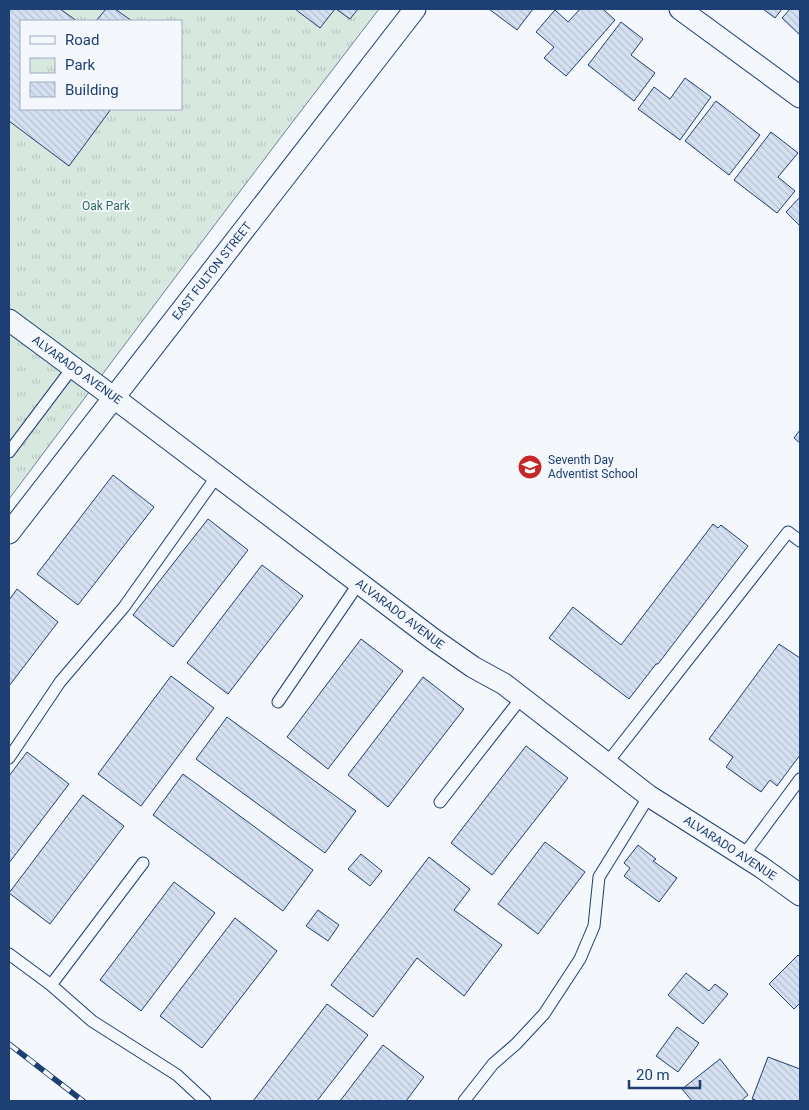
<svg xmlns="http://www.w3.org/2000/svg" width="809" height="1110" font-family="Roboto,sans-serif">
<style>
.park{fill:url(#park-tufts);stroke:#687fa3;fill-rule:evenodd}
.building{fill:url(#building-back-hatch);stroke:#1d3f73}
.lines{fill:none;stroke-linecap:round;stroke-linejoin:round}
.service-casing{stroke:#1d3f73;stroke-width:13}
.minor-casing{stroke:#1d3f73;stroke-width:23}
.service{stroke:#f4f7fb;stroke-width:11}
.minor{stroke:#f4f7fb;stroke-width:21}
.rail-casing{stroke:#1d3f73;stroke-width:5.5}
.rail{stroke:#f4f7fb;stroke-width:4;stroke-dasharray:11;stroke-linecap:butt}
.labels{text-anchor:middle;stroke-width:4;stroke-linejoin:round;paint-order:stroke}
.park-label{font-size:12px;fill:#2c6c60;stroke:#f4f7fb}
.street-label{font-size:12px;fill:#1d3f73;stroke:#f4f7fb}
.poi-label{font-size:12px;fill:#1d3f73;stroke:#f4f7fb;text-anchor:start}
</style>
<defs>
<pattern id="park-tufts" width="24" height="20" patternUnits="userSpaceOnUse" patternTransform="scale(1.25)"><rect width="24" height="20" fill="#d7e8df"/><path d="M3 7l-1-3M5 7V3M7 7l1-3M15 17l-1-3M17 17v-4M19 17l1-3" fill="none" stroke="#b8c8c3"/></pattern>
<pattern id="building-back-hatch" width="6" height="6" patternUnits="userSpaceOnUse" patternTransform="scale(1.25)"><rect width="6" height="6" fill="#d5e0f0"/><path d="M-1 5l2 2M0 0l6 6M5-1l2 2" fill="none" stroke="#b6c1d1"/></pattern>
</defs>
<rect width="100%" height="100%" fill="#f4f7fb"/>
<path class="park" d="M9 9H379C254 171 132 335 9 499ZM21 21H181V109H21Z"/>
<path class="building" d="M9 9H60L77 21H21V109H111L69 166 9 121Z
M106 9H115L132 21H96Z
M295 9H335L320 28Z
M336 9H358L350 19Z
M489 9H533L517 30Z
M580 9H603L615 20 566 76 544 58 554 47 536 32 555 10 568 22Z
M763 9H782L775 18Z
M790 9H800V35L782 18Z
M621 22 643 39 631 55 655 73 634 101 588 65Z
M685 78 711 97 680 140 638 109 654 87 670 99Z
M716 101 760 135 729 175 685 141Z
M771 132 798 153 778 177 795 191 777 213 734 180Z
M800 197V226L786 212Z
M800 430V443L794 438Z
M113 475 154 507 78 605 37 574Z
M208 519 248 550 173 647 133 615Z
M713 524 718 528 721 525 748 546 658 664H656L629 699 549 638 573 607 621 645Z
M262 565 303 596 228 694 187 663Z
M17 589 58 622 9 686V600Z
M361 639 403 671 328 769 287 737Z
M779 644 800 658V755L777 786 770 780 761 792 726 767 733 757 709 739Z
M171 676 214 708 141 806 98 774Z
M423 677 464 709 388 807 348 775Z
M227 717 356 811 325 853 196 759Z
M526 746 568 778 492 875 451 843Z
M27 752 69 784 9 863V776Z
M183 774 313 870 283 911 153 815Z
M83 795 124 826 50 924 9 893Z
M545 842 585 872 538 934 498 904Z
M638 845 656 859 653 861 677 878 659 902 624 876 630 868 624 863Z
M361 854 382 871 370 886 348 869Z
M429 857 470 889 454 910 502 945 464 996 417 958 373 1017 331 985Z
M174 882 215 913 141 1011 100 980Z
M318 910 339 925 328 941 306 926Z
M235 918 277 951 202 1048 160 1016Z
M798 955 800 957V1003L794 1009 769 984Z
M686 973 709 991 715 984 728 994 703 1024 668 995Z
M327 1004 368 1035 317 1101H253Z
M677 1027 699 1043 678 1072 656 1056Z
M383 1045 424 1077 406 1101H340Z
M768 1057 800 1069V1101H758L752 1099Z
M720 1059 748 1095 741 1101H692L682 1089Z"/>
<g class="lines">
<defs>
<path id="service" d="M9 452 73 367
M278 702 359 583
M9 758 60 682 124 607 217 476
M607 763 788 532 800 541
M440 802 522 697
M743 856 800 779
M9 954 51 985 92 1021 177 1075 205 1101
M51 985 143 863
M464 1101 493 1064 516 1044 544 1014 580 959 594 926 599 877 649 796"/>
<path id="minor" d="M680 9 800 97
M9 320 113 397 433 639 473 667 504 684 649 796 761 867 800 895
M9 533 415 9"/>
</defs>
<use href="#service" class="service-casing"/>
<use href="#minor" class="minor-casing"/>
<use href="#service" class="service"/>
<use href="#minor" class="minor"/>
<defs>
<path id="rail" d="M9 1044 83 1101"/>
</defs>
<use href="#rail" class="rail-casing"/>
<use href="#rail" class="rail"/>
</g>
<defs>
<symbol id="school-disc" viewBox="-11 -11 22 22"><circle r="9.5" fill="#c62828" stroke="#f4f7fb"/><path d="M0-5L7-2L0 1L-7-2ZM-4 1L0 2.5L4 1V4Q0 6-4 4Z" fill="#fff"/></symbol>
</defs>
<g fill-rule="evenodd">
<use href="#school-disc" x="516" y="453" width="28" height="28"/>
</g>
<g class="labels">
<g class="park-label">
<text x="106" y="210">Oak Park</text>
</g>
<g class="street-label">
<text transform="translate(212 271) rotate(-52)" y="4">EAST FULTON STREET</text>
<text transform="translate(77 370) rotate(36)" y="4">ALVARADO AVENUE</text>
<text transform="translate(400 614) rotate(37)" y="4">ALVARADO AVENUE</text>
<text transform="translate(730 848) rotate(33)" y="4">ALVARADO AVENUE</text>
</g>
<g class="poi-label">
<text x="548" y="464">Seventh Day<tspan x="548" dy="14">Adventist School</tspan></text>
</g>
</g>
<rect width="809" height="1110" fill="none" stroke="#1d3f73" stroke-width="20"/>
<rect x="20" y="20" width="162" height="90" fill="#f4f7fb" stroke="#9eadc5"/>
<rect x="30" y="36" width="25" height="8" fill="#f4f7fb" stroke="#9eadc5"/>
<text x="65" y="45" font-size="15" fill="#1d3f73">Road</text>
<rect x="30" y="58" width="25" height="15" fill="url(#park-tufts)" stroke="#9eadc5"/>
<text x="65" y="70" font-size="15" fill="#1d3f73">Park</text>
<rect x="30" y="82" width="25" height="15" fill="url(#building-back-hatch)" stroke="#9eadc5"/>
<text x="65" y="95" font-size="15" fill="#1d3f73">Building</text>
<path d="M629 1080v8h71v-8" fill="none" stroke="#1d3f73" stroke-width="2.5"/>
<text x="636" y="1080" font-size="15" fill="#1d3f73" stroke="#f4f7fb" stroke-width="4" paint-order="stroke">20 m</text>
</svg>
